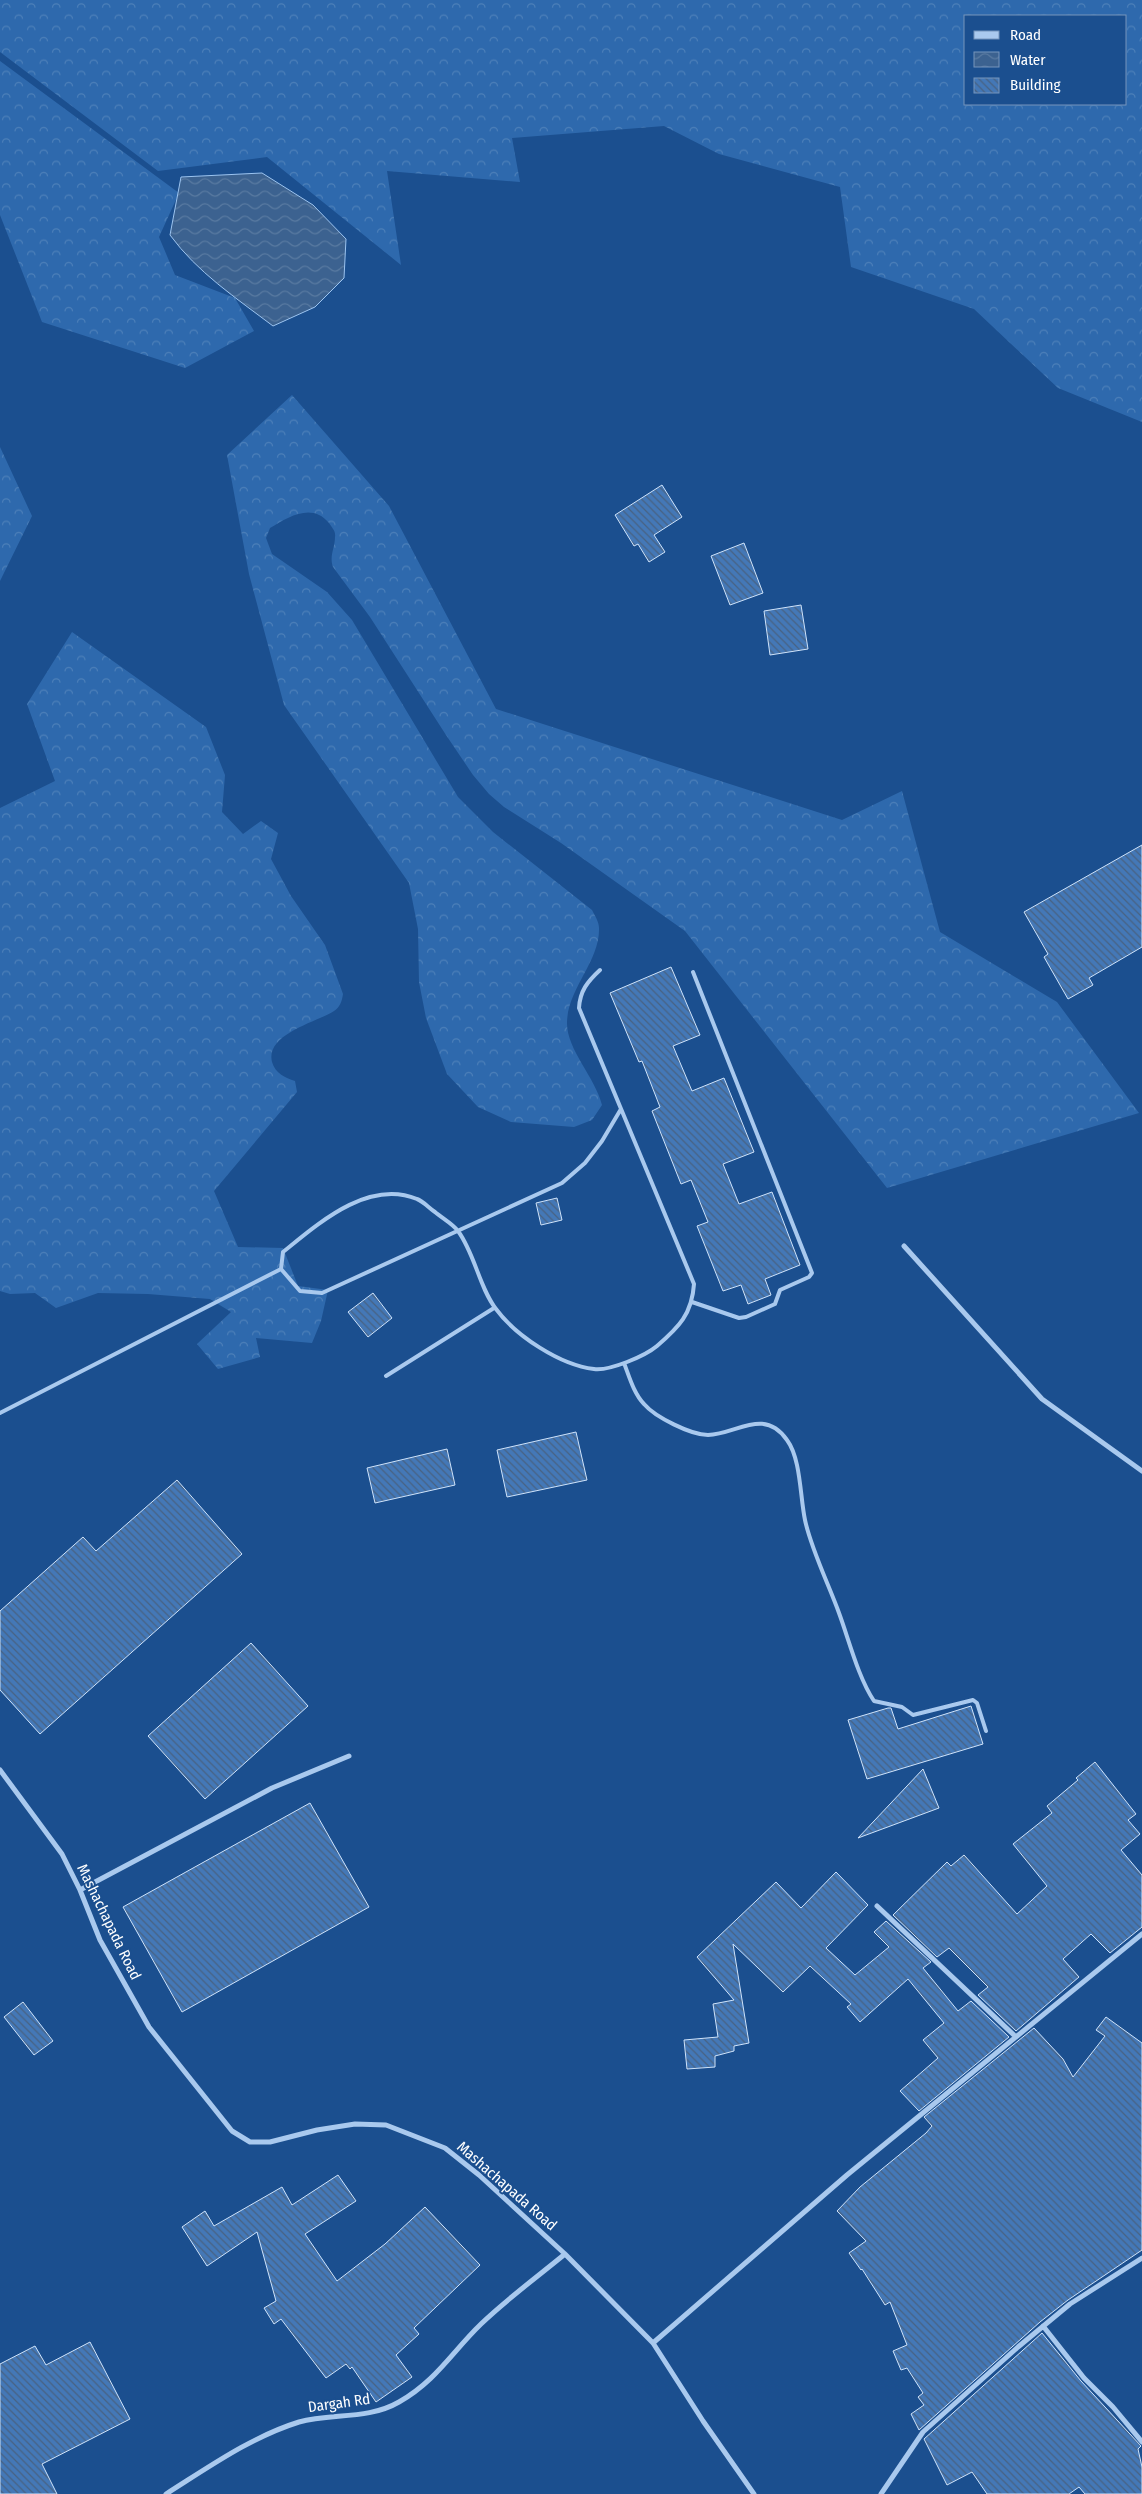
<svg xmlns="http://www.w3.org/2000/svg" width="1142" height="2494" font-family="'Fira Sans Condensed',sans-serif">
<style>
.forest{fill:url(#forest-crowns);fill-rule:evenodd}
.water{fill:url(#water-waves);stroke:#9cc4f0}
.building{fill:url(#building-back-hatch);stroke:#cfe3fa}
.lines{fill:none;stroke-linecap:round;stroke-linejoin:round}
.lane{stroke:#a9c9ee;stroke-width:4}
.street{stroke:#a9c9ee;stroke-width:5}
.labels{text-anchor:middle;stroke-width:4;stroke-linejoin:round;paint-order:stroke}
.street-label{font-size:15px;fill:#fff;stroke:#1b4f8f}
</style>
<defs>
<pattern id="forest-crowns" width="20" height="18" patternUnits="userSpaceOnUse" patternTransform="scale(1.25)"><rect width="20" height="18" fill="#2e69ad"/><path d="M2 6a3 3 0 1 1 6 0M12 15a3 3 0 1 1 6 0" fill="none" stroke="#4d80b9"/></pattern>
<pattern id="water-waves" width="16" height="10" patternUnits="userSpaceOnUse" patternTransform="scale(1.25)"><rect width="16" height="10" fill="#3c6290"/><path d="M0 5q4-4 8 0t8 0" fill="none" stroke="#597aa1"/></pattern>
<pattern id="building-back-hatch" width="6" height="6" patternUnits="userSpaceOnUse" patternTransform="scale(1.25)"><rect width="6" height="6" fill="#4478b7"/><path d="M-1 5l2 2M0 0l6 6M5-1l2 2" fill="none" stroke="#486282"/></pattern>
</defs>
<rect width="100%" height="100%" fill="#1b4f8f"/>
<path class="forest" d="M0 0H1142V422L1058 388 974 309 851 267 840 187 719 154 664 126 512 138 520 182 387 171 401 265 267 157 158 171 0 52ZM966 16H1126V104H966Z
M0 61 179 193 159 237 175 275 235 298 254 331 185 368 42 322 0 215Z
M292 395 389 506 496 709 842 820 902 791 940 932 1057 1002 1139 1113 887 1188 685 931 561 843 504 807 489 794 473 775 446 735 370 617 333 567C329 556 335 548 335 537 336 531 332 528 329 523 312 502 288 517 270 528L266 538 272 554 327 592 352 620 458 797 493 832 592 910C595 916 599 922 599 928 600 961 568 988 567 1022 566 1049 595 1077 602 1105L592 1120 574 1127 511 1122 478 1107 447 1074 426 1018 419 982 418 929 409 883 284 705 249 574 227 455Z
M0 447 32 516 0 581Z
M72 632 206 727 225 775 222 812 243 834 261 821 278 833 271 859 291 896 325 945 343 994C342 1001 340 1007 334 1011 317 1022 265 1034 272 1062 275 1073 285 1078 295 1081L297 1092 214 1191 238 1247 283 1248 298 1286 328 1290 321 1321 312 1343 256 1338 260 1357 218 1369 197 1344 231 1312 210 1299 148 1294 98 1293 56 1308 35 1293 10 1294 0 1291V808L55 781 27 704Z"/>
<path class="water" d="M262 173 313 205 346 239 344 278 315 307 273 326C236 298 197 272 170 235L181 177Z"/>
<path class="building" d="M662 485 682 517 654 535 665 552 649 562 638 544 634 546 615 515Z
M744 543 763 593 730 605 711 556Z
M801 605 808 649 770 655 764 611Z
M1142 845V947L1089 978 1093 985 1068 999 1044 957 1048 954 1024 912Z
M671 967 700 1035 673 1046 692 1091 724 1078 754 1152 723 1164 739 1204 772 1192 800 1265 765 1279 771 1295 748 1304 741 1285 723 1291 697 1226 708 1222 691 1180 681 1184 652 1111 660 1107 642 1061 639 1062 610 993Z
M557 1198 562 1220 541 1225 536 1203Z
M373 1293 392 1318 368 1337 348 1312Z
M576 1432 587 1480 507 1497 497 1450Z
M447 1449 455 1485 375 1503 367 1468Z
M177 1480 242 1554 40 1734 0 1690V1611L83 1537 96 1551Z
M251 1643 308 1706 205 1799 148 1736Z
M971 1706 983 1744 867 1779 848 1720 888 1708H891L898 1729Z
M1095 1762 1136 1814 1128 1820 1140 1834 1121 1850 1142 1875V1927L1110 1953 1091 1934 1063 1959 1079 1977 1016 2031 978 1995 988 1987 949 1948 937 1957 893 1915 947 1862 951 1866 964 1855 1017 1914 1047 1886 1013 1844 1052 1813 1047 1806 1078 1780 1076 1778Z
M923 1769 939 1808 858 1838Z
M310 1803 369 1907 182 2012 123 1907Z
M836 1872 868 1905 826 1948 855 1975 889 1947 874 1932 886 1921 931 1962 923 1968 958 2011 971 2001 1009 2037 919 2111 900 2091 938 2058 923 2040 944 2023 908 1979 860 2022 847 2007 851 2004 810 1966 783 1992 733 1944 749 2043 734 2046V2051L715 2056V2067L687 2069 684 2040 718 2037 713 2004 734 2000 697 1957 776 1882 801 1908Z
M23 2002 53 2041 34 2055 4 2017Z
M1106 2017 1142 2043V2250L1068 2300 1040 2322 919 2430 911 2414 924 2405 918 2397 923 2393 907 2368 901 2370 893 2351 907 2345 890 2302 885 2305 862 2269 861 2270 849 2253 866 2241 837 2211 860 2187 926 2133 932 2126 924 2117 1034 2028 1063 2059 1073 2077 1105 2036 1096 2030Z
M338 2175 356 2201 305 2234 337 2281 385 2244 425 2207 480 2265 414 2328 419 2334 396 2355 412 2377 376 2402 352 2367 350 2369 346 2364 326 2378 281 2319 274 2324 264 2308 276 2301 257 2232 207 2266 182 2227 205 2211 214 2226 282 2187 292 2205Z
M1042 2333 1081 2381 1141 2446 1138 2449 1142 2467V2494H1085L1079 2487 1069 2494H987L972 2472 947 2485 924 2439Z
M90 2342 130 2419 42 2464 57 2494H0V2364L35 2346 46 2365Z"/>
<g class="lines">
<path class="lane" d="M600 970C587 982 580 991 579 1008L694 1284C692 1314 679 1327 657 1346 645 1356 610 1371 594 1369 560 1365 516 1336 496 1309 479 1287 475 1254 458 1231 453 1224 442 1218 435 1212 429 1208 423 1201 417 1199 368 1179 319 1223 283 1252L281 1269 300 1291 322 1293 562 1183 585 1163 602 1141 621 1109
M692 1302 739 1318 746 1317 775 1304 780 1290 809 1277 812 1273 693 972
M624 1363C629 1376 634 1394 644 1404 655 1417 691 1435 708 1435 737 1434 764 1407 787 1440 801 1459 800 1497 805 1520 811 1549 829 1585 839 1613 849 1640 858 1677 874 1701L902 1707 913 1715 973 1700 977 1703 986 1731
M386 1376 494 1308
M0 1413 281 1269"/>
<path class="street" d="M904 1246 1042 1399 1142 1471
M0 1770 62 1854 80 1890 100 1940 149 2027 232 2131 250 2142H270L317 2130 355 2124 386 2125 445 2148 479 2175 565 2254 653 2343 703 2421 754 2494
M80 1890 272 1788 349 1756
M877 1906 1016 2037
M1043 2326 1084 2378 1113 2407 1142 2442
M653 2343 847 2175 1142 1934
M166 2494C209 2467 251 2437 299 2422 332 2413 368 2420 399 2402 436 2381 452 2352 481 2324 507 2299 537 2277 565 2254
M881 2494 923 2432 1018 2347 1070 2304 1142 2258"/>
</g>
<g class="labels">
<g class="street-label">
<text transform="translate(109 1922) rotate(64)" y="5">Mashachapada Road</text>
<text transform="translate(507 2186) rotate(41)" y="5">Mashachapada Road</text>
<text transform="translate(339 2403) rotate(-8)" y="5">Dargah Rd</text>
</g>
</g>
<rect x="964" y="15" width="162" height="90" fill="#1b4f8f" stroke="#7695bc"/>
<rect x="974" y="31" width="25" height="8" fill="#a9c9ee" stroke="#7695bc"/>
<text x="1010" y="40" font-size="15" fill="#ffffff">Road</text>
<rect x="974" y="52" width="25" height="15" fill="url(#water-waves)" stroke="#7695bc"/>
<text x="1010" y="65" font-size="15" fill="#ffffff">Water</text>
<rect x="974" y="78" width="25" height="15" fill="url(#building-back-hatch)" stroke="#7695bc"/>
<text x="1010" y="90" font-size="15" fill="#ffffff">Building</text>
</svg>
